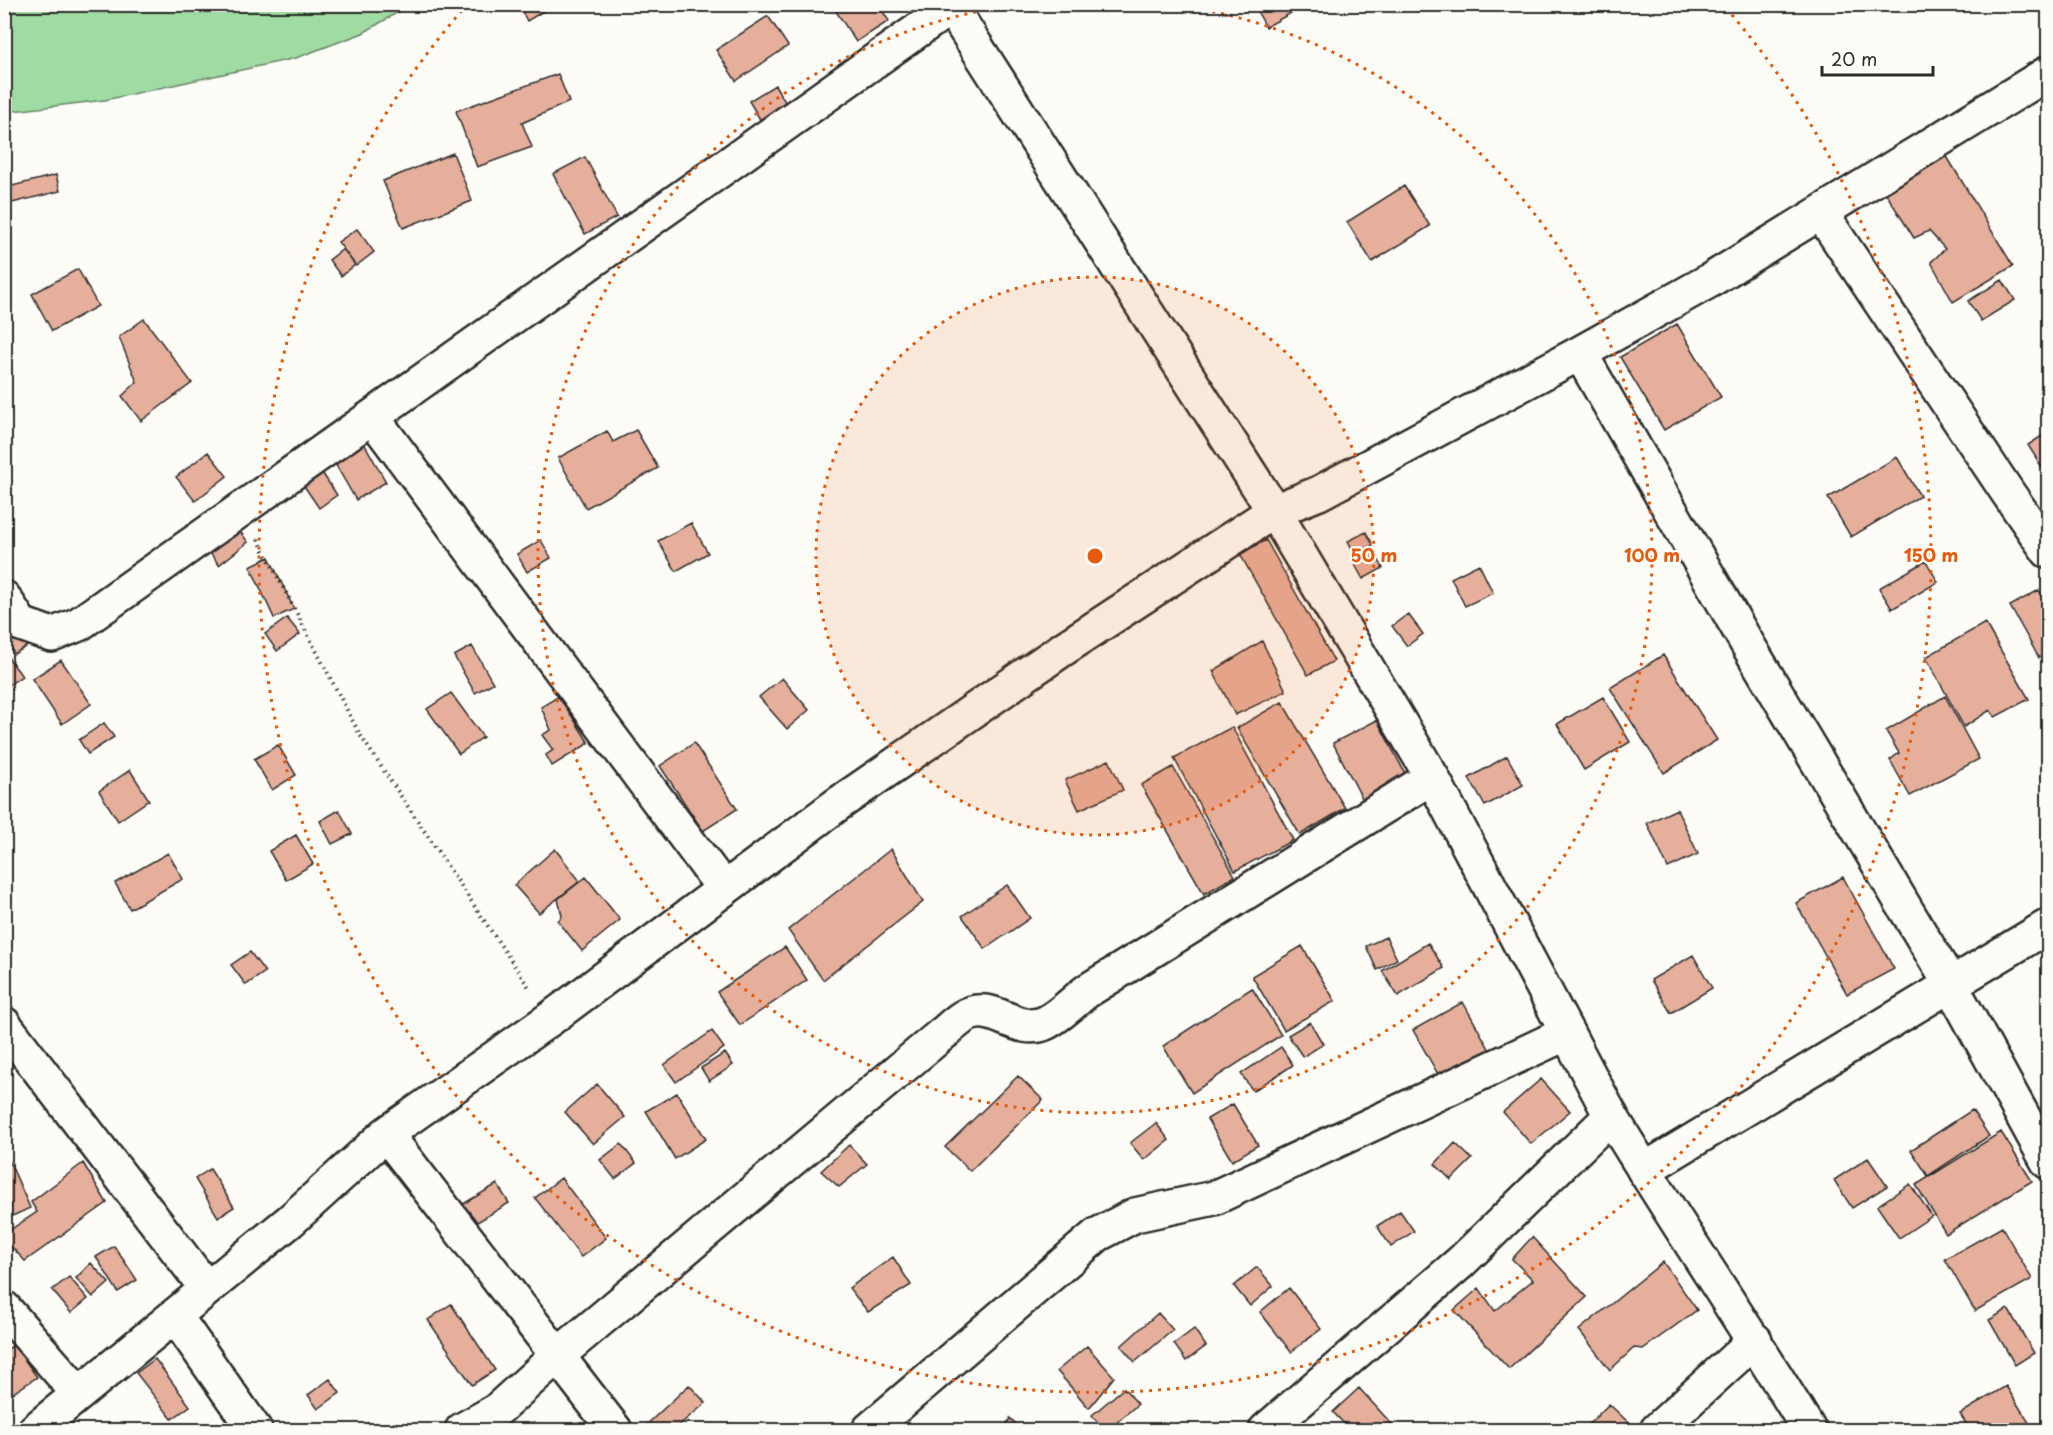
<svg xmlns="http://www.w3.org/2000/svg" width="2053" height="1435" font-family="'Playpen Sans',sans-serif">
<style>
.green{fill:#9fdba2;stroke:#658366;stroke-width:1.5}
.building{fill:#e5af9b;stroke:#2b2b2b;stroke-width:1.5}
.lines{fill:none;stroke-linecap:round;stroke-linejoin:round}
.street-casing{stroke:#2b2b2b;stroke-width:38}
.secondary-casing{stroke:#2b2b2b;stroke-width:38}
.path{stroke:#2b2b2b;stroke-width:4;stroke-dasharray:1.5 4.5;stroke-linecap:butt}
.street{stroke:#fdfcf7;stroke-width:33}
.secondary{stroke:#fdfcf7;stroke-width:33}
.ring{fill:none;stroke:#e8590c;stroke-width:3;stroke-dasharray:3 6}
.centre{fill:#e8590c;stroke:#fdfcf7;stroke-width:3}
.ring-label{font-size:18px;text-anchor:middle;font-weight:bold;fill:#e8590c;stroke:#fdfcf7;stroke-width:4.5;stroke-linejoin:round;paint-order:stroke}
</style>
<rect width="100%" height="100%" fill="#fdfcf7"/>
<filter id="ink" filterUnits="userSpaceOnUse"><feTurbulence type="fractalNoise" baseFrequency=".0167" numOctaves="2"/><feDisplacementMap in="SourceGraphic" scale="12" xChannelSelector="R" yChannelSelector="G"/><feConvolveMatrix kernelMatrix="1 2 1 2 8 2 1 2 1" color-interpolation-filters="sRGB"/></filter>
<g filter="url(#ink)">
<path class="green" d="M4 5 5 4 410 5 363 33 296 58 105 100 5 112Z"/>
<path class="building" d="M518 4H555L527 21Z
M878 4 889 21 856 42 832 5Z
M1253 4H1307L1266 27Z
M768 16 788 46 736 81 716 50Z
M558 74 569 102 522 123 532 147 477 167 456 111Z
M775 85 787 105 761 121 749 101Z
M453 153 472 201 403 228 383 181Z
M1946 155 2013 266 1953 302 1931 262 1945 249 1929 231 1914 238 1885 192Z
M585 157 617 217 585 234 553 174Z
M56 175 60 191 4 205V188Z
M1404 186 1430 226 1372 262 1347 222Z
M357 229 374 252 356 266 338 242Z
M343 249 355 265 341 276 329 260Z
M78 269 98 306 52 331 32 294Z
M2002 280 2015 300 1981 321 1968 301Z
M144 319 192 383 141 421 122 396 137 382 119 337Z
M1677 324 1721 397 1664 430 1620 357Z
M636 430 658 468 586 508 558 458 607 431 613 442Z
M2048 432V477L2028 445Z
M364 443 386 482 356 500 333 460Z
M208 452 227 476 195 501 176 477Z
M1897 457 1920 496 1851 537 1828 498Z
M321 471 337 495 319 508 302 483Z
M691 523 708 553 676 571 658 541Z
M236 526 248 542 219 565 207 549Z
M1366 532 1373 545 1355 554 1348 541Z
M541 540 551 558 527 572 517 554Z
M1266 540 1334 661 1308 675 1240 554Z
M1373 550 1383 568 1363 579 1353 561Z
M269 557 294 609 274 618 250 566Z
M1926 561 1938 582 1892 609 1879 588Z
M1479 564 1493 593 1465 606 1451 578Z
M2039 590 2048 607V652L2039 658 2010 606Z
M4 608 43 637 14 654 4 638Z
M1408 614 1423 634 1407 646 1392 626Z
M287 618 300 634 277 651 265 634Z
M1985 623 2029 699 1995 717 1990 710 1964 727 1926 657Z
M1262 641 1286 691 1235 715 1213 671Z
M472 646 493 683 475 693 454 656Z
M4 652 22 676 4 688Z
M1663 655 1717 740 1664 773 1610 688Z
M61 660 91 704 62 724 32 679Z
M782 678 809 710 787 729 759 697Z
M451 693 483 737 459 754 427 709Z
M559 696 589 743 552 766 546 755 553 750 542 735 551 730 541 707Z
M1945 696 1979 759 1910 796 1890 760 1899 753 1886 731Z
M1603 697 1630 742 1584 770 1557 724Z
M1282 702 1345 808 1300 835 1237 728Z
M1377 720 1407 777 1363 800 1333 743Z
M104 723 114 737 88 754 79 740Z
M1232 727 1293 840 1235 871 1174 758Z
M694 743 737 809 703 831 660 766Z
M278 745 296 775 272 790 254 759Z
M1507 756 1523 785 1485 806 1469 778Z
M1109 760 1123 790 1079 810 1065 780Z
M1173 767 1235 876 1204 894 1141 785Z
M130 770 149 800 118 821 99 791Z
M1677 809 1698 854 1668 868 1647 823Z
M339 810 352 834 332 844 320 821Z
M296 835 313 864 286 880 269 851Z
M555 849 580 881 539 913 514 885Z
M891 849 923 902 823 980 788 930Z
M168 853 183 879 130 909 115 883Z
M586 877 620 920 582 951 558 921 562 916 558 899Z
M1843 877 1894 969 1847 994 1796 903Z
M1007 885 1030 918 985 949 962 916Z
M1386 937 1397 959 1377 970 1366 946Z
M1428 943 1444 968 1398 996 1382 971Z
M1302 946 1335 1001 1284 1030 1252 976Z
M785 947 807 980 740 1025 717 992Z
M250 952 265 972 246 985 231 965Z
M1693 955 1712 988 1671 1013 1651 980Z
M1252 988 1281 1035 1192 1093 1163 1046Z
M1463 1002 1492 1054 1443 1083 1413 1030Z
M1310 1022 1323 1044 1303 1057 1288 1035Z
M712 1031 724 1048 676 1082 664 1065Z
M1281 1047 1293 1065 1253 1091 1241 1074Z
M725 1053 733 1065 709 1081 701 1068Z
M1018 1076 1043 1100 970 1171 945 1147Z
M1541 1079 1570 1111 1531 1144 1503 1112Z
M597 1084 625 1117 593 1144 565 1112Z
M677 1093 706 1139 675 1159 646 1111Z
M1233 1104 1258 1145 1232 1161 1207 1119Z
M1972 1110 1989 1136 1928 1176 1911 1150Z
M1156 1123 1169 1140 1144 1160 1130 1143Z
M2001 1132 2032 1181 1946 1234 1916 1185Z
M1455 1143 1472 1159 1451 1180 1435 1164Z
M621 1144 636 1163 615 1179 600 1160Z
M849 1145 867 1164 839 1187 821 1171Z
M4 1149 30 1208 4 1220Z
M1868 1158 1887 1186 1852 1208 1834 1180Z
M83 1163 107 1203 25 1261 4 1239V1234L37 1212 31 1202Z
M210 1169 234 1207 218 1217 195 1179Z
M561 1178 606 1238 581 1257 535 1198Z
M497 1184 509 1203 474 1224 463 1204Z
M1910 1184 1932 1216 1899 1238 1877 1206Z
M1400 1211 1414 1231 1391 1247 1377 1226Z
M2002 1227 2032 1279 1975 1311 1945 1259Z
M1532 1237 1587 1297 1509 1369 1454 1310 1479 1288 1495 1311 1533 1280 1512 1259Z
M114 1246 137 1280 118 1292 96 1257Z
M893 1257 911 1285 868 1312 849 1288Z
M1663 1262 1697 1310 1643 1349 1634 1348 1610 1370 1579 1330Z
M91 1263 109 1283 93 1297 76 1278Z
M1257 1267 1273 1286 1250 1306 1234 1286Z
M69 1277 88 1299 71 1313 52 1290Z
M1289 1288 1321 1329 1291 1352 1260 1312Z
M451 1304 495 1370 472 1385 428 1320Z
M2008 1309 2034 1353 2015 1365 1989 1320Z
M1158 1313 1173 1330 1135 1362 1121 1346Z
M1194 1329 1206 1346 1186 1361 1174 1344Z
M14 1345 37 1377 4 1399V1351Z
M1087 1346 1114 1377 1089 1408 1057 1371Z
M155 1359 190 1406 172 1419 136 1373Z
M330 1379 340 1393 318 1409 308 1395Z
M689 1385 706 1403 673 1430 642 1429Z
M2006 1386 2033 1429 2030 1430H1970L1960 1414Z
M1124 1388 1138 1404 1108 1430H1104L1092 1415Z
M1359 1388 1397 1430H1350L1333 1412Z
M1609 1404 1630 1424 1625 1430H1583Z
M1010 1418 1022 1430H1003Z"/>
<g class="lines">
<defs>
<path id="street" d="M1821 213 2008 493 2048 551
M1580 353 1748 645 1951 985 2048 1162
M373 418 724 889
M4 598 21 624 52 635 79 624 955 4
M4 1024 207 1289
M386 1134 615 1430
M1644 1170 2048 926
M4 1308 79 1394
M175 1316 255 1430
M35 1430 290 1221 386 1134 550 1019 838 804 1060 651 1274 511 1319 493 1580 353 1709 281 2048 73
M462 1430 496 1411 557 1356 941 1035C950 1028 961 1016 972 1013 996 1005 1019 1035 1045 1023 1060 1016 1074 1001 1087 991L1432 777
M869 1430 1097 1235 1135 1215 1214 1198 1567 1033
M1266 1430 1461 1262 1611 1116
M1657 1430 1755 1340"/>
<path id="secondary" d="M949 4 1274 511 1432 777 1611 1116C1675 1222 1745 1324 1809 1430"/>
</defs>
<use href="#street" class="street-casing"/>
<use href="#secondary" class="secondary-casing"/>
<path class="path" d="M258 539 360 735 530 989"/>
<use href="#street" class="street"/>
<use href="#secondary" class="secondary"/>
</g>
</g>
<circle cx="1095" cy="556" r="279" fill="#e8590c" fill-opacity=".12"/>
<g class="ring">
<circle cx="1095" cy="556" r="279"/>
<path d="M1177 5A557 557 0 1 1 1013 5"/>
<path d="M1726 8A836 836 0 1 1 464 8"/>
</g>
<circle cx="1095" cy="556" r="9" class="centre"/>
<g class="ring-label">
<text x="1374" y="562">50 m</text>
<text x="1652" y="562">100 m</text>
<text x="1931" y="562">150 m</text>
</g>
<rect width="2053" height="1435" fill="none" stroke="#fdfcf7" stroke-width="24"/>
<rect x="12" y="12" width="2029" height="1411" fill="none" stroke="#2b2b2b" stroke-width="2" filter="url(#ink)"/>
<path d="M1822 66v9h111v-9" fill="none" stroke="#2b2b2b" stroke-width="3"/>
<text x="1831" y="66" font-size="18" fill="#2b2b2b" stroke="#fdfcf7" stroke-width="4.5" paint-order="stroke">20 m</text>
</svg>
